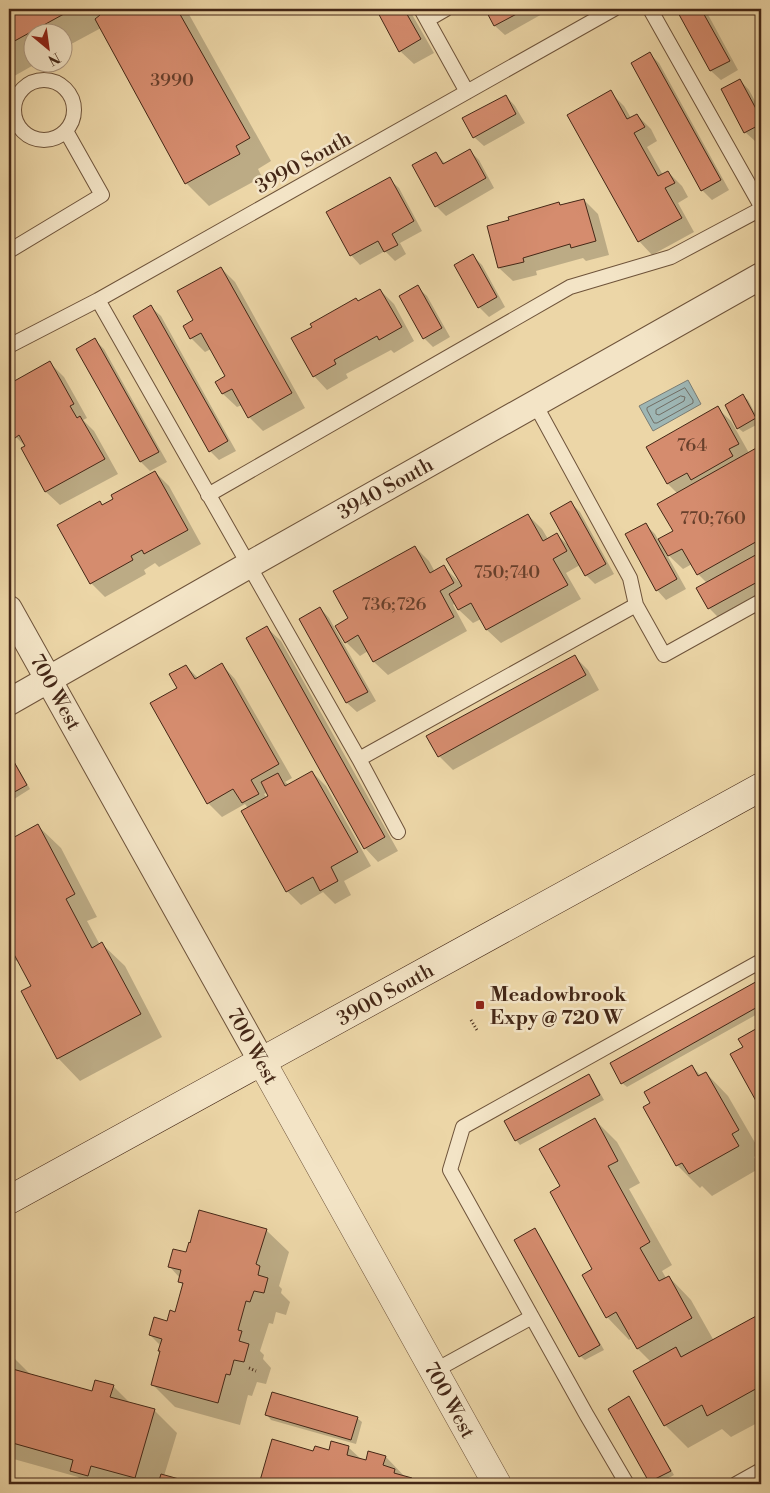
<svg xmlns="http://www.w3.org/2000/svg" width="770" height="1493" font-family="'Libre Bodoni',serif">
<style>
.water{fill:#9eb6b4;stroke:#7a7d75}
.shadow{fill:#0003;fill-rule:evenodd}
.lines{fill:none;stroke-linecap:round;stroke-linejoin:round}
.shore{stroke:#716e65;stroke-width:1}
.building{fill:#d58c6e;stroke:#442716}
.service-casing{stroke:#6e533a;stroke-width:16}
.minor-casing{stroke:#6e533a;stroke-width:28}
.tertiary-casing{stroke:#6e533a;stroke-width:29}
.secondary-casing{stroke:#442716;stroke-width:29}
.path{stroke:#442716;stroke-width:3;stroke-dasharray:1 2.5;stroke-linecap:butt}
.service{stroke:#f3e4c6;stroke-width:14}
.minor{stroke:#f3e4c6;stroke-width:26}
.tertiary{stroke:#f3e4c6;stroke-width:28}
.secondary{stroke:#f3e4c6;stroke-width:28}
.poi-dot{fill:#8f2418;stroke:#f3e4c6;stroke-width:2}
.labels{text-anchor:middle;stroke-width:5;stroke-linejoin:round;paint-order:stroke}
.number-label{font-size:18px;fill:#68402c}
.street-label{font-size:20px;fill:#442716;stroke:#f3e4c6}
.poi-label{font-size:20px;font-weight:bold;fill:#442716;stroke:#f3e4c6;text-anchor:start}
</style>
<rect width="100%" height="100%" fill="#ecd6a7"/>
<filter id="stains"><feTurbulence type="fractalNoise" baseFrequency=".004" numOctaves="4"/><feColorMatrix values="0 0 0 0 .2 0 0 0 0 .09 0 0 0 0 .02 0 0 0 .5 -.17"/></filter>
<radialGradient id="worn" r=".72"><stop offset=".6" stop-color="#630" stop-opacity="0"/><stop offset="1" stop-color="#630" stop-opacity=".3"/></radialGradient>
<path class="water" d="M688 380 701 404 653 431 639 406Z"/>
<path class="shadow" d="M9 9H186L271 161 258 169 262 177 209 206 186 183 101 28 62 49V32H32V62H39L9 79Z
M377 9H409L434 53 414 64 400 51Z
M486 9H551L505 35 495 26Z
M677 9H705L738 70 721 80 711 71Z
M650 54 659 63 729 190 712 200 702 190Z
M740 80 749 90 761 112V138L755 141 745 132Z
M610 92 624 106 631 118 637 115 651 129 657 141 647 147 663 175 668 172 682 186 688 197 678 203 694 232 652 255 639 241Z
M506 96 515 106 525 123 484 146 474 137Z
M470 151 479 160 494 188 446 216 436 206 414 166 436 154 445 163Z
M389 179 399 188 422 231 400 243 406 254 395 261 385 251 360 265 351 255Z
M584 200 598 214 609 255 586 261 583 258 536 271 537 275 513 281 499 268 559 203 562 206Z
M473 256 482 265 505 307 489 317 479 307Z
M221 268 235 282 305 408 263 431 249 417 242 405 237 407 223 394 217 382 227 377 211 349 205 352 191 338 195 321Z
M417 287 427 296 450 337 433 347 424 338Z
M380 290 394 304 414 341 394 353 391 350 346 374 348 378 327 390 314 376V327Z
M151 307 161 316 236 451 219 460 210 451Z
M95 340 104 349 167 462 150 471 141 462 78 349Z
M50 363 64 377 87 418 83 420 94 431 118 474 60 505 46 492 23 449 26 447 16 437 9 424V386Z
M743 396 748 400 760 423 743 432 738 428Z
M717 408 731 421 749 453 758 448 761 451V594L718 617 709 608 707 583 698 574 692 564 683 569 666 553 686 589 666 600 657 590 646 525 655 534 659 541 674 532 678 494 668 484 648 447Z
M155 472 169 486 201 544 159 567 155 563 144 570 146 574 105 597 91 583 102 506Z
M570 502 580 512 614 574 595 584 586 575 580 565 566 573 581 599 501 643 487 630 481 619 473 623 459 610 455 603 453 605 467 631 388 675 374 662 368 651 360 656 346 642 350 619 415 547 429 561 435 572 444 567 461 584 528 515 542 529 548 539 557 535 570 547Z
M320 608 329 618 376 701 357 712 347 703 301 620Z
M267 628 281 641 398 851 378 862 365 848Z
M574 656 588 670 599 690 453 770 439 756Z
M222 665 235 679 292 778 285 782 289 785 312 772 326 786 371 866 344 881 351 895 335 904 323 892 301 905 287 891 248 808 245 804 222 817 208 803 179 689 186 666 198 678ZM268 792 270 796 267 798 264 794Z
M9 752 30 789 11 801 9 798Z
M38 826 61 848 97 917 87 921 100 945 102 944 125 966 162 1037 80 1081 58 1058 32 987 18 960 16 961 9 954V842Z
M761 980V1012L627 1087 622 1083 611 1064Z
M9 1028 13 1035 9 1037Z
M761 1028V1104L757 1100 745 1047 740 1040Z
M692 1066 701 1076 706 1073 728 1096 761 1153 754 1157 760 1168 712 1196 702 1186 700 1188 677 1165 651 1103Z
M589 1076 593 1080 604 1100 520 1145 516 1140Z
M595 1120 617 1142 640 1183 629 1189 672 1265 662 1271 666 1278 669 1277 691 1300 714 1341 758 1317 761 1320V1421L731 1437 722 1429 688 1448 665 1425 635 1371 651 1362 638 1349 632 1338 629 1340 607 1317 594 1270 561 1187Z
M535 1229 539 1234 604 1350 585 1360 580 1356Z
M266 1230 289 1252 279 1286 282 1289 281 1293 290 1302 286 1315 276 1312 273 1324 269 1323 260 1351 264 1355 263 1359 271 1368 266 1384 257 1382 252 1396 248 1395 240 1425 175 1407 152 1384 161 1352V1346L150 1335 167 1323 176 1314 183 1285 179 1281 180 1278 169 1266 187 1254Z
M9 1355 12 1356 31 1375 93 1392 113 1386 131 1404 154 1410 177 1433 164 1476 193 1484H85L78 1477 10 1458 9 1462Z
M629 1398 633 1403 674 1475 658 1484H653L650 1482 610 1409Z
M267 1415 357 1418 362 1422 356 1444 271 1420Z
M273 1441 314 1452 348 1447 362 1460 367 1462 386 1457 406 1478 411 1480 416 1484H260Z"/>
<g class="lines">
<path class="shore" d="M685 388 693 400V403L657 423H654L647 410V408Z
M681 396 685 397 684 401 659 415 656 414V410Z"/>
</g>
<path class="building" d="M9 9H73L9 44Z
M96 9H177L250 138 236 146 240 154 185 184 96 21 95 19 100 15Z
M376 9H404L421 39 399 52Z
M485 9H526L494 26Z
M676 9H701L730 61 710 71Z
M650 52 721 180 701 191 631 63Z
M740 79 761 118V124L744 133 721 89Z
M611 90 627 119 637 114 645 127 634 133 658 176 668 171 675 183 665 188 682 218 638 242 567 115Z
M506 95 516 114 473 138 462 118Z
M470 149 486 178 435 207 412 165 436 152 443 164Z
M390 177 414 221 392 234 398 245 384 252 378 241 350 256 326 212Z
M584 199 596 241 571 248 570 244 523 258 524 262 498 268 487 226 509 220 508 217 559 202 560 205Z
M473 254 497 297 478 308 454 265Z
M221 267 292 393 248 418 232 389 222 394 215 382 225 376 201 333 190 339 183 326 193 320 177 291Z
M418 285 442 328 423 339 399 296Z
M380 289 402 327 379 340 377 336 334 360 336 364 313 377 291 338 312 327 310 324 356 298 358 301Z
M151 305 228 441 209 452 133 316Z
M95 338 159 452 140 462 76 349Z
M50 361 74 404 70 406 77 418 80 416 105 459 45 492 21 448 25 446 19 435 15 438 9 426V384Z
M743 394 756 418 737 429 725 405Z
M718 406 739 444 729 449 733 456 691 480 687 473 667 484 646 447Z
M758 447 761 452V539L697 575 682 549 668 556 658 539 673 531 657 504Z
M155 471 188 530 144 554 142 550 131 556 133 560 90 584 57 525 100 501 102 505 113 499 111 495Z
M571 501 606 564 585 576 550 513Z
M528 514 543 541 557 533 567 551 553 559 568 585 486 630 471 603 458 610 449 594 462 586 446 559Z
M646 523 677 579 656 591 625 534Z
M415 546 430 573 444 565 454 583 440 591 454 617 373 662 358 635 345 643 335 626 348 618 333 591Z
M761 552V580L708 609 696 588Z
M320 607 368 692 346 703 299 619Z
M267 626 385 837 364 849 246 638Z
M575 655 586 675 438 757 426 736Z
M222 663 279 764 251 780 259 794 242 803 233 789 207 804 150 703 177 688 169 674 186 665 195 679Z
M9 753 27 785 9 795Z
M312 771 358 852 331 867 338 881 320 891 313 877 286 892 241 811 268 796 261 782 278 773 285 786Z
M38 824 75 894 66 899 92 948 102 942 141 1014 57 1059 21 991 31 986 9 945V840Z
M761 979V1005L621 1084 610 1063Z
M761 1026V1098L756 1101 730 1054 743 1047 738 1039Z
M692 1065 698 1076 706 1072 739 1130 732 1134 739 1146 689 1174 682 1163 676 1166 643 1107 650 1103 644 1092Z
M589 1074 600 1095 515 1141 504 1121Z
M595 1118 618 1161 608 1166 650 1242 640 1248 659 1281 669 1276 692 1318 637 1349 616 1312 606 1318 582 1275 592 1269 550 1192 560 1186 539 1149Z
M199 1210 267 1229 256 1264 260 1266 258 1275 268 1278 264 1293 254 1291 250 1302 246 1301 238 1330 242 1331 239 1341 249 1344 244 1362 234 1360 230 1375 226 1374 218 1403 151 1385 160 1351H158L162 1339 149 1335 154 1317 167 1321 170 1310 175 1312 183 1283 178 1282 181 1270 168 1267 173 1249 186 1252 189 1242 190 1243Z
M535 1228 600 1345 579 1357 514 1240Z
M758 1315 761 1321V1386L707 1416 702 1405 664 1426 633 1371 676 1347 681 1357Z
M9 1354 13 1355 9 1368 92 1391 95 1380 114 1385 110 1397 155 1409 135 1478 91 1466 88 1476 70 1471 73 1460 9 1442Z
M272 1392 358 1417 351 1440 265 1415Z
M629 1396 671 1471 649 1482 608 1409Z
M272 1439 313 1451 315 1446 329 1450 331 1441 349 1446 347 1455 366 1460 368 1451 386 1456 383 1465 395 1469 394 1473 412 1478 410 1484H259Z
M161 1474 197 1484H158Z"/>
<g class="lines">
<defs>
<path id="service" d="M421 9 467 92
M650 9 761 206
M427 20 446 9
M14 110a30 30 0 1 1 60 0a30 30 0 1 1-60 0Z
M9 251 102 195 66 131
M98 300 359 759 398 832
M9 346 98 300 614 9
M535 404 630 578 636 605 664 655 761 601
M208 495 570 287 671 257 761 209
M359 759 636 605
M434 1371 532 1317
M627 1484 586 1414 450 1170 463 1127 761 961
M736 1484 761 1470"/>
<path id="minor" d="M9 609 262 1062
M9 702 249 565 761 276"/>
<path id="tertiary" d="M262 1062 497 1484"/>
<path id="secondary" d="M9 1200 761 787"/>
</defs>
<use href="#service" class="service-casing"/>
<use href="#minor" class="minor-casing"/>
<use href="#tertiary" class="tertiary-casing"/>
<use href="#secondary" class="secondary-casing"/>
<path class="path" d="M471 1020 477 1030
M249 1368 256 1371"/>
<use href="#service" class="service"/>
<use href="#minor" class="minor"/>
<use href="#tertiary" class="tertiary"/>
<use href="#secondary" class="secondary"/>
</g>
<rect class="poi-dot" x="475" y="1000" width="10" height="10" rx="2.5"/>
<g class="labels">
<g class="number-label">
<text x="172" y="86">3990</text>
<text x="692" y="451">764</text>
<text x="713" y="524">770;760</text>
<text x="507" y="578">750;740</text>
<text x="394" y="610">736;726</text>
</g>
<g class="street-label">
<text transform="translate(303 162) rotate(-29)" y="7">3990 South</text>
<text transform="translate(385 488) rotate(-29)" y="7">3940 South</text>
<text transform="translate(56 692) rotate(61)" y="7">700 West</text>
<text transform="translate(385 994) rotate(-29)" y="7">3900 South</text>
<text transform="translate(253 1046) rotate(61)" y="7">700 West</text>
<text transform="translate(450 1400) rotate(61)" y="7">700 West</text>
</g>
<g class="poi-label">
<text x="490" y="1001">Meadowbrook<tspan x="490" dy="23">Expy @ 720 W</tspan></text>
</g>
</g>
<rect width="770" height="1493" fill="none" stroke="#ecd6a7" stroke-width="30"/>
<rect x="10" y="10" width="750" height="1473" fill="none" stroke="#442716" stroke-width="2.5"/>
<rect x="15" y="15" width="740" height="1463" fill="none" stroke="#442716"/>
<g transform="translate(48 48) rotate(151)"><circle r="24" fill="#f3e4c6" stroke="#ad9880"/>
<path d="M0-4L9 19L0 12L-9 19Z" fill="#8f2418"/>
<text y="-8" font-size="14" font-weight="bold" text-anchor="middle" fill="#442716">N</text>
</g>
<rect width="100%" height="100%" filter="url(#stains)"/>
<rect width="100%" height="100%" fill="url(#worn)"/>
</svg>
